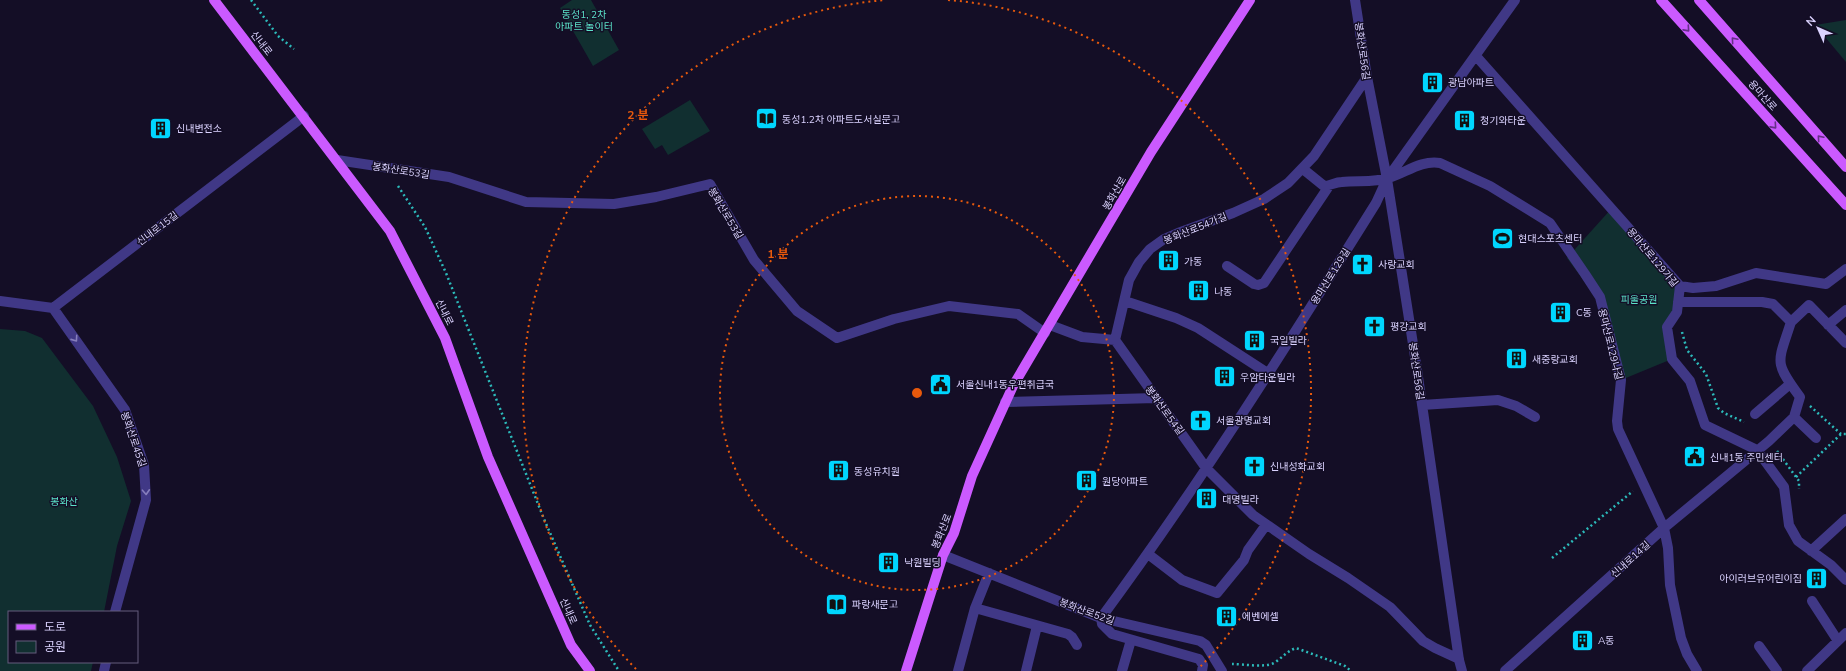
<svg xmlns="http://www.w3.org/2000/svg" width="1846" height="671" font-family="'Nunito Sans','Noto Sans KR',sans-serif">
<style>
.green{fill:#112f30}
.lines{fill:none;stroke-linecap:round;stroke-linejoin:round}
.path{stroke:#2cbaba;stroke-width:2.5;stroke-dasharray:2 3;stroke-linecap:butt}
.minor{stroke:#403886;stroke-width:10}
.major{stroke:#cb5aff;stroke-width:10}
.oneway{stroke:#663088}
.oneway2{stroke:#867ebc}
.ring{fill:none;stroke:#e8590c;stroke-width:2;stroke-dasharray:2 4}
.labels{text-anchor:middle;stroke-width:3;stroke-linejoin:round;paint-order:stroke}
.park-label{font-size:10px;fill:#5be3c9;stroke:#140e26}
.street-label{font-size:10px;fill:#dbd3ff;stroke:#140e26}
.poi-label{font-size:10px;fill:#dbd3ff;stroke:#140e26;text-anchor:start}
.centre{fill:#e8590c;stroke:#140e26;stroke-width:2}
.ring-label{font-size:12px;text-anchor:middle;font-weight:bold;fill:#e8590c;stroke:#140e26;stroke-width:3;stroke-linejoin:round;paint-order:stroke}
</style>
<rect width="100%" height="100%" fill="#140e26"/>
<path class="green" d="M572 0H591L619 50 593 66 560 8Z
M1846 20V62L1815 25Z
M690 100 710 131 668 155 662 145 655 149 642 129Z
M1612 208 1680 286 1677 312 1667 327 1672 359 1621 380 1599 301 1567 258Z
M0 329 25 331 42 338 93 406 117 457 131 501 117 546 104 612H9V662H93L91 671H0Z"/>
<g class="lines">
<path class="path" d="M251 0 278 36 294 49
M398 186 425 227 446 273 544 519 590 625 619 671
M1682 332 1687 350 1706 374 1718 408 1724 413 1744 422
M1810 406 1841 434
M1777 451 1799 481V489
M1796 477 1841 434H1846
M1552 558 1633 491
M1232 664C1244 664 1264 668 1274 663 1282 658 1287 651 1296 648L1345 666 1351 671"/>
<path class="minor" d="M1355 0 1367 77 1387 179 1416 363 1459 660 1462 671
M1476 56 1680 286 1677 312 1667 327 1672 359 1690 381 1705 425 1757 450 1784 487 1789 525 1798 541 1831 565 1846 580
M337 160 449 177 526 202 614 204 656 197 710 184 754 260 797 311 837 338 894 319 949 306 1018 314 1045 333
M1303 169 1324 186C1330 186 1335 182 1342 182 1356 180 1374 183 1388 178 1406 173 1420 160 1440 163L1490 186 1550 223 1585 274 1600 297 1621 380 1617 421 1618 429 1664 528 1668 548 1670 585 1681 638 1687 654 1697 671
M1227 266 1254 284 1258 285 1264 283 1329 186
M1680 286 1693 288 1716 286 1756 273 1826 284 1846 269
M0 301 53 308 304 116
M1125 301 1176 318 1198 328 1269 374
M53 308 125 410 144 465 146 500 115 612
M1791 322 1809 305 1846 343
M1050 325 1082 337 1115 340 1206 468 1253 515 1309 554 1348 578 1390 607 1423 641 1435 648 1459 659
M1828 325 1846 310
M1115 340 1129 280 1139 262 1150 249 1164 239 1178 233 1233 213 1264 199 1288 183 1314 156 1367 77
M1005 402 1156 398
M1422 405 1498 400 1516 406 1535 417
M1755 414 1790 384
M1794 417 1816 438
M1811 551 1846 519
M1148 554 1182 580 1217 593 1244 560 1248 550 1266 525
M943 555 1101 618 1200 641 1206 645 1222 671
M1812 601 1838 641
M975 608 1068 634 1072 637 1077 645
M1759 646 1777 671
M104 671 106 662
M958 671 975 608 989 573
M1026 671 1037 626
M1122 671 1131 640
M1202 671 1203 665 1199 659 1112 634 1102 624 1101 618C1200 484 1288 344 1376 203L1387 179 1515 0
M1505 671 1664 528 1769 441 1794 417 1800 397C1773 361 1778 363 1791 322L1773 304 1762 302H1678
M1807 671 1846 633"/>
<path class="major" d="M214 0 390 231 445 338 488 457 571 645 590 671
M1661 0 1846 205
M1699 0 1846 167
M906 671 943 555 954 533 972 476 1013 386 1151 152 1250 0"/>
</g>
<defs><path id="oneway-chevron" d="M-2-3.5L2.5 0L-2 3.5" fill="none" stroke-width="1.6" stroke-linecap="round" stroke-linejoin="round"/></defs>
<g class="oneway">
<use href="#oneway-chevron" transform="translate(1687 29) rotate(48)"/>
<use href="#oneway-chevron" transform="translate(1734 40) rotate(-131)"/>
<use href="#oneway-chevron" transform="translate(1774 126) rotate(48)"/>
<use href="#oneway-chevron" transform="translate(1820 138) rotate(-131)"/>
</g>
<g class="oneway2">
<use href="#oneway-chevron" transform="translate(75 339) rotate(55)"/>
<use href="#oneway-chevron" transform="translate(146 492) rotate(87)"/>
</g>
<g class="ring">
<circle cx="917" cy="393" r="197"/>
<path d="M636 669A394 394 0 0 1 886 0M948 0A394 394 0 0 1 1198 669"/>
</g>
<defs>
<symbol id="building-square" viewBox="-11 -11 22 22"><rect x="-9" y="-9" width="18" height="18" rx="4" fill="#00d6fe" stroke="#140e26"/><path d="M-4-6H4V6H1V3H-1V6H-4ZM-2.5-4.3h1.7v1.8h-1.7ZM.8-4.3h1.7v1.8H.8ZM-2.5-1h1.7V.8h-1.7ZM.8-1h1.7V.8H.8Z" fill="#111"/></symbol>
<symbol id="library-square" viewBox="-11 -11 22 22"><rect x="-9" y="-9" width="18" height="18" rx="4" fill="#00d6fe" stroke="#140e26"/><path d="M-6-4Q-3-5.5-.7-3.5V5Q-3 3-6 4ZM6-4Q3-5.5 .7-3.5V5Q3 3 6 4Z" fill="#111"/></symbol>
<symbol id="stadium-square" viewBox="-11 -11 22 22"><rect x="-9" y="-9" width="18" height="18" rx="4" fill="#00d6fe" stroke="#140e26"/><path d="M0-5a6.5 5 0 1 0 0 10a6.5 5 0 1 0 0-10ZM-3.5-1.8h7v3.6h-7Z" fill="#111"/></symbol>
<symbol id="church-square" viewBox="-11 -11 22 22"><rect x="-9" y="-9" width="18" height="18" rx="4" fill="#00d6fe" stroke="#140e26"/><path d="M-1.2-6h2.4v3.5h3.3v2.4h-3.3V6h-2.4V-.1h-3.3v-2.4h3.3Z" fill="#111"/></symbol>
<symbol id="civic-square" viewBox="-11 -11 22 22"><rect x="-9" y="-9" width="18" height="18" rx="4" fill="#00d6fe" stroke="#140e26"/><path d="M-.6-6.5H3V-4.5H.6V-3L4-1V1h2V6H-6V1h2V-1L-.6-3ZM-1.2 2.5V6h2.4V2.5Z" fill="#111"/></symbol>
</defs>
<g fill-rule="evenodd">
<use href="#building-square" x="1420" y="70" width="25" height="25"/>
<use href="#library-square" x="754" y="106" width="25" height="25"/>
<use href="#building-square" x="1452" y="108" width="25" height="25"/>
<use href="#building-square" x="148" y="116" width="25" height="25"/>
<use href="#stadium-square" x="1490" y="226" width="25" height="25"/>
<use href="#building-square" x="1156" y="248" width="25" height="25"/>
<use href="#church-square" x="1350" y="252" width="25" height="25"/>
<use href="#building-square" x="1186" y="278" width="25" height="25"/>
<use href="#building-square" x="1548" y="300" width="25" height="25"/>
<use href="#church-square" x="1362" y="314" width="25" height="25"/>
<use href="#building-square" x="1242" y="328" width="25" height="25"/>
<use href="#building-square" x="1504" y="346" width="25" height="25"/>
<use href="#building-square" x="1212" y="364" width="25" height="25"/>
<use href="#civic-square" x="928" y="372" width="25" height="25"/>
<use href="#church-square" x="1188" y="408" width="25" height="25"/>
<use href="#civic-square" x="1682" y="444" width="25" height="25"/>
<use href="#church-square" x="1242" y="454" width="25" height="25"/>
<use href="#building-square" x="826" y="458" width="25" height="25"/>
<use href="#building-square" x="1074" y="468" width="25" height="25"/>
<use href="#building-square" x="1194" y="486" width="25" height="25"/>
<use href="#building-square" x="876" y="550" width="25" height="25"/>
<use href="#building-square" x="1804" y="566" width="25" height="25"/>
<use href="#library-square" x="824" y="592" width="25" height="25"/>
<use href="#building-square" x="1214" y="604" width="25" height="25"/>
<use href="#building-square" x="1570" y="628" width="25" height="25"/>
</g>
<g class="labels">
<g class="park-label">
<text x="584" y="18">동성1, 2차<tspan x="584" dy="12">아파트 놀이터</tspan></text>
<text x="1639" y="303">피울공원</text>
<text x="64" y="505">봉화산</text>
</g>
<g class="street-label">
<text transform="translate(262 43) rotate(52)" y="4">신내로</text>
<text transform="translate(1363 51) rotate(82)" y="4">봉화산로56길</text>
<text transform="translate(1763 95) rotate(48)" y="4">용마산로</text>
<text transform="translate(401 170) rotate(9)" y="4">봉화산로53길</text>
<text transform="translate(1114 193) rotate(-60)" y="4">봉화산로</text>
<text transform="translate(726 213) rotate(59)" y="4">봉화산로53길</text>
<text transform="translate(157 228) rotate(-37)" y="4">신내로15길</text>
<text transform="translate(1195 228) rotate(-22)" y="4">봉화산로54가길</text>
<text transform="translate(1653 257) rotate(50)" y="4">용마산로129가길</text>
<text transform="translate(1330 276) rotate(-58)" y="4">용마산로129길</text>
<text transform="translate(445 312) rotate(63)" y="4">신내로</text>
<text transform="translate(1611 344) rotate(76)" y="4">용마산로129나길</text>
<text transform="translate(1417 371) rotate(82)" y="4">봉화산로56길</text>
<text transform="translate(1165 410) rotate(54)" y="4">봉화산로54길</text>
<text transform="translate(134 439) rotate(71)" y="4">봉화산로45길</text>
<text transform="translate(941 531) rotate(-68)" y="4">봉화산로</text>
<text transform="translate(1630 559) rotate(-42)" y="4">신내로14길</text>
<text transform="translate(569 611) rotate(66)" y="4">신내로</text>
<text transform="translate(1087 611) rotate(20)" y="4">봉화산로52길</text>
</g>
<g class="poi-label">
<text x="1448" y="86">광남아파트</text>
<text x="782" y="123">동성1.2차 아파트도서실문고</text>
<text x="1480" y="124">청기와타운</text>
<text x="176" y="132">신내변전소</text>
<text x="1518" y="242">현대스포츠센터</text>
<text x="1184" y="265">가동</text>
<text x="1378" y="268">사랑교회</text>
<text x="1214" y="295">나동</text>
<text x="1576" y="316">C동</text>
<text x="1390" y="330">평강교회</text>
<text x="1270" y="344">국일빌라</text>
<text x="1532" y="363">새중랑교회</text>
<text x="1240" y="381">우암타운빌라</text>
<text x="956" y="388">서울신내1동우편취급국</text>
<text x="1216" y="424">서울광명교회</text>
<text x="1710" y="461">신내1동 주민센터</text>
<text x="1270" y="470">신내성화교회</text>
<text x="854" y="475">동성유치원</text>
<text x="1102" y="485">원당아파트</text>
<text x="1222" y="503">대명빌라</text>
<text x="904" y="566">낙원빌딩</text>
<text x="1802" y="582" text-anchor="end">아이러브유어린이집</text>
<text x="852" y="608">파랑새문고</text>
<text x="1242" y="620">에벤에셀</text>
<text x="1598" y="644">A동</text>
</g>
</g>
<circle cx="917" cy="393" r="6" class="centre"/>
<g class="ring-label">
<text x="638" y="119">2 분</text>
<text x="778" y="258">1 분</text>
</g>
<rect x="8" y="611" width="130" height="52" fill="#140e26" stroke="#645d7d"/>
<rect x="16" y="624" width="20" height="6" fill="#cb5aff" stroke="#645d7d"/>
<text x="44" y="631" font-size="12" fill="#dbd3ff">도로</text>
<rect x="16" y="641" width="20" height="12" fill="#112f30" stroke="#645d7d"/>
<text x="44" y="651" font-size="12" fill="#dbd3ff">공원</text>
<g transform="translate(1818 28) rotate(315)" stroke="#140e26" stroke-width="3" paint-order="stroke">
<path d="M0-3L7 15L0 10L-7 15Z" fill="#dbd3ff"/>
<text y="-6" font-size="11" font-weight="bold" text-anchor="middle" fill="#dbd3ff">N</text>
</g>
</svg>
